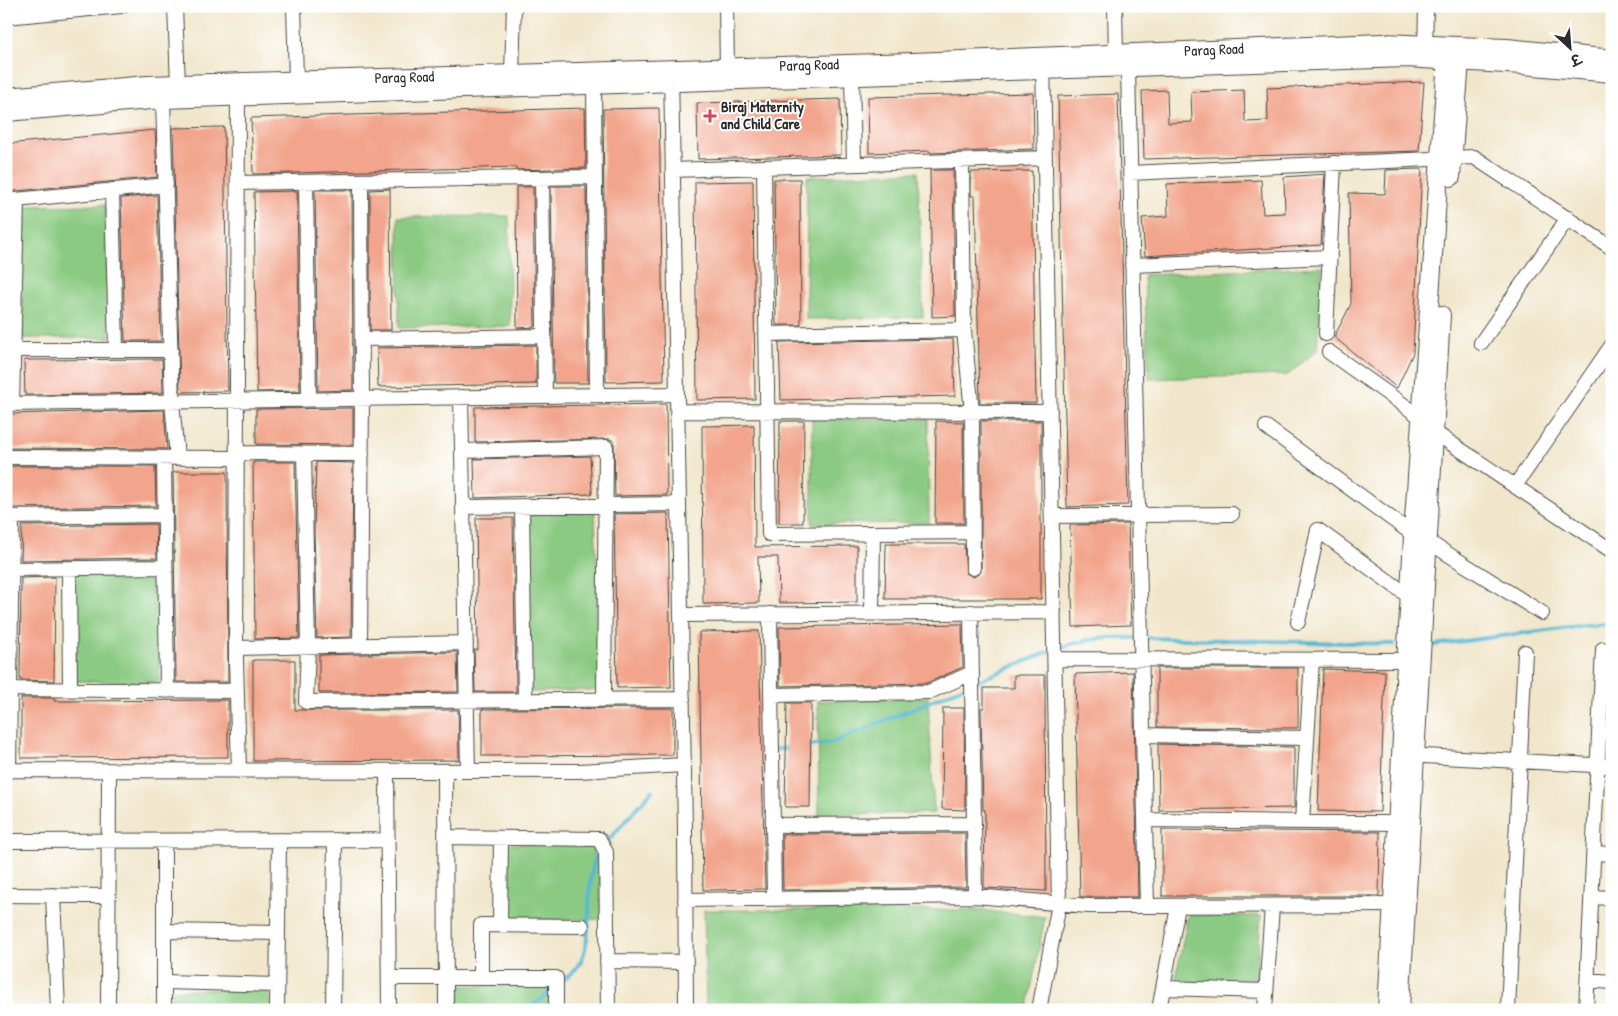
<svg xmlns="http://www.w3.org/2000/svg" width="1618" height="1016" font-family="'Patrick Hand','Playpen Sans Deva',sans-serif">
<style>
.green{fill:#8bca82;stroke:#5b7a56}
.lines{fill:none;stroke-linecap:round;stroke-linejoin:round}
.stream{stroke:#55b8d3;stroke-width:4}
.building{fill:#f2a58c}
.minor-casing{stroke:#494743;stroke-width:16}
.tertiary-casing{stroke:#494743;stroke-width:20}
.minor{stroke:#fff;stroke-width:14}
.tertiary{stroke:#fff;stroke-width:18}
.poi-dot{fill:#d1495b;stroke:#fff;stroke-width:2}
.labels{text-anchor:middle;stroke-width:4;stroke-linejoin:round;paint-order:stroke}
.street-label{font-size:15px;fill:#2b2b2b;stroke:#fff}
.poi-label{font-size:15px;font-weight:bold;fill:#2b2b2b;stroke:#fff;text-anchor:start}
</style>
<rect width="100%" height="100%" fill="#fff"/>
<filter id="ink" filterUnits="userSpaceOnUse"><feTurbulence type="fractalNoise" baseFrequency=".02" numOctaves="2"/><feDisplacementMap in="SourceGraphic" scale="10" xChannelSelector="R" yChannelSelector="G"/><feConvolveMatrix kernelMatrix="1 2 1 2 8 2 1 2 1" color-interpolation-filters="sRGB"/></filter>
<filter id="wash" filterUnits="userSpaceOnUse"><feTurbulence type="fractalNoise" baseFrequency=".0096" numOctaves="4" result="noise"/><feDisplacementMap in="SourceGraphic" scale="20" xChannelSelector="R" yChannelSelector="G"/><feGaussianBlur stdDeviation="1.12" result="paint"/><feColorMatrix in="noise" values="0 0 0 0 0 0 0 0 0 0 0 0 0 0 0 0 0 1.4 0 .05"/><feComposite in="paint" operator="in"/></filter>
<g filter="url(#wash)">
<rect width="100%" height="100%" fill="#f1e6cb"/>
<path class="green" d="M918 172 923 317 806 319 807 177Z
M105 205 109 338H22L25 206Z
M509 216 510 326 399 328 398 217Z
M1322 267 1317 350 1288 375 1149 379 1144 275Z
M812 419H928L929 523 812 524Z
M595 512 600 690 531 692 527 514Z
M72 573 160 574 159 682 71 681Z
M928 697 934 813 819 815 818 701Z
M503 844H590L600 868 601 919 503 921Z
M704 910H979L1045 917 1027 1010H706Z
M1188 915 1261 916 1256 984 1175 982Z
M548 985V1010H455V986Z
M270 989V1010H171V990Z"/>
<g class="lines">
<path class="stream" d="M1144 638 1394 644
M1433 645 1585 625 1612 624
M1058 649C1084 638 1109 637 1137 638
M975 682 1051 651
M807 746 832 743 968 685
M757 751 790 748
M605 844 652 791
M560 983C565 978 573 973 577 967 598 940 580 875 601 849
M527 1010 553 990"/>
</g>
<g id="blocks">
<path class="building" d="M1424 82 1419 151 1144 159 1142 91 1167 90 1168 123 1192 122 1191 92 1244 90 1245 122 1268 121 1267 88Z
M1033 93 1034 149 930 153V151L869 153 868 97Z
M1118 94 1128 505 1067 507 1058 96Z
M840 99 841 155 698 159 697 103Z
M585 108 586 168 516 170V167L253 174 251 118Z
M659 108 664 381 606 382 603 109Z
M224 127 228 391 180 392 173 128Z
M155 130 157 177 6 192V144Z
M1422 169 1413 353 1397 388 1334 337 1351 304 1349 193 1385 194 1386 170Z
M930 170H953L955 316 932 317Z
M1032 171 1036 403H980L975 196H971V172Z
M1325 174 1321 245 1145 256 1142 218 1168 216 1167 184 1261 180 1263 214 1285 213 1284 177Z
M774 179H800L801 325H776Z
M753 181 755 399 697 400 695 182Z
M551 186H586L588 383H554Z
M516 187H533L535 327 517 328Z
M390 189 391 330H370V190Z
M315 190H352L353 390 318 391Z
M297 191 300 391 257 392 254 192Z
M157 195 161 341H125L121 198Z
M953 339 955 396 781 400 779 342Z
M536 345V384L378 387 377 348Z
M162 359 163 393 25 395 24 360Z
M666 404 667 495 615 496 614 441 610 439 475 442V407Z
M353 408V445L256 444V409Z
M164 410 167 449 6 448V414Z
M780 421H804L803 523H779Z
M936 421 963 422 964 523H935Z
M981 421H1041V599H885L886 544H964L966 573 974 577 981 572Z
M754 425 755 547 857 546V602L779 603 778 557H758L759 603 703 604 702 426Z
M590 456 592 494 475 498 474 459Z
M253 462H295L299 638 255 639Z
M316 462 353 463 351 637 317 638 314 531Z
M6 466H155L156 506 6 508Z
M173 472H227L228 682H176Z
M668 513 671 687 617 688 614 514Z
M476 518H513L516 692H475L474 650H478Z
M156 524 157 558 21 560 22 526Z
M1128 524 1131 625 1073 627 1070 525Z
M55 577 54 681 20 680 21 578Z
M962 624 963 667 927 683 780 686 779 627Z
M759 631 765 889 703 890 699 632Z
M457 652 458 692 319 693V655Z
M253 660H295V710H458L459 760 253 761Z
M1157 668H1298V728L1157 727Z
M1323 669 1385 671 1380 812 1318 811Z
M1133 672 1138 897H1080L1075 674Z
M1014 675H1045L1046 891 984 888 985 810H983L981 708H984V688H1014Z
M21 698H54V701L228 700V757L21 758Z
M787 703H811L810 807H785Z
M673 708V755L482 756V709Z
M943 708H964L965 810 942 809Z
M1158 744 1294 747V808L1159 810Z
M1162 830 1380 832 1379 896H1162Z
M965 833 966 887 783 890 782 834Z"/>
</g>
</g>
<g filter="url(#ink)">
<use href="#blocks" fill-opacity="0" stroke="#494743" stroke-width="1"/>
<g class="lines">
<defs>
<path id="minor" d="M175 6 178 85
M294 6 296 80
M726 6 727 67
M1115 6 1116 54
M6 17 121 6
M1425 53 1426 6
M1128 69 1147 906
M671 72 685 829 686 1010
M512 73 514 6
M852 77 854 164
M594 85 597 395
M238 88 236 660 239 771
M163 99 172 401 177 458
M962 161 964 330 972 412 973 568
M764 167 769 534 973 532
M673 170 1045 158
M1130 173 1474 157 1612 248
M542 178 545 396
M306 182 309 399
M239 183 595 177
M112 190 116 350
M6 201 166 185
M1132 265 1330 257
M766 334 964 330
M1326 334 1334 163
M362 339 544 336
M1481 343 1568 218
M13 350H171
M1329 352 1422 418 1434 432 1612 551
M461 397 468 771
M6 404 677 394
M12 404 17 200
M678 411 1050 412
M1266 427 1414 535
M462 451 606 447 604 700
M238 453 362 454
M304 454 308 646 306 702 683 699
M6 457 238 458
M164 458 167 691
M1515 486 1612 345
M522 506 525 700
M463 507 679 504
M1052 516 1232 514
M6 517 165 515
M1427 541 1542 613
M11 569 165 567
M69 569 70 690
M971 612 975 896
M872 613 873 533
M770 614 774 899
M681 615 1054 612
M1298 622 1318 530 1410 597
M360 645 362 398 361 181
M236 648 466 643
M1055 659 1406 660
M10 689 237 691
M771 695 929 692 972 673
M1143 735 1307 738
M1405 755 1612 766
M6 770 579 771 684 765
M9 771 12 517
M387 771 389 1010
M445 771 446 1010
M1145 820 1397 823
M1302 822 1312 660
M773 825 974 824
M445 837 599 839 606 852 608 1010
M6 841 388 840
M164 841V1010
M1594 853 1612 854
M6 895 109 896
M53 895 58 1010
M1592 897 1612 898
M685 900 975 896 1088 906 1402 905
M500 925 501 838
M164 931 278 933
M607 961 686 962
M389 978H556V1010
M481 978V925L582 926
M1588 980 1612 982
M164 982 277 985
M1163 988 1266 991
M108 1010 109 771
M277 1010 279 840
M333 1010 335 840
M1039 1010 1059 904 1043 60
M1159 1010 1178 906
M1265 1010 1272 906
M1508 1010 1525 652
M1586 1010 1603 649"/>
<g id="tertiary">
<path id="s1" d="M6 97 148 85 913 62 1382 43 1507 48 1612 59"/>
<path d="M6 112 163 99 1406 58 1523 65 1612 73"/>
<path d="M1451 177 1460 61 1457 51"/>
<path d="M1387 1010 1414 519 1447 60 1452 51"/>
<path d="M1400 1010 1441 315"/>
</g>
</defs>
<use href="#minor" class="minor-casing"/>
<use href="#tertiary" class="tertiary-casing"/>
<use href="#minor" class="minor"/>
<use href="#tertiary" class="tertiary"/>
</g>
</g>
<path class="poi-dot" d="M707.5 108.5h5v5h5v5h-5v5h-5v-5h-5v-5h5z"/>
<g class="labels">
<g class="street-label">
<text dy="5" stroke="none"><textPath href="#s1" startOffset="1209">Parag Road</textPath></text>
<text dy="5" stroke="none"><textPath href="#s1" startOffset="804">Parag Road</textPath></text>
<text dy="5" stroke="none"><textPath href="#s1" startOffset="399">Parag Road</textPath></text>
</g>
<g class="poi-label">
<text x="721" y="112">Biraj Maternity<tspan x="721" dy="17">and Child Care</tspan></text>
</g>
</g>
<rect width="1618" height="1016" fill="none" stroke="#fff" stroke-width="25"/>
<g transform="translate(1570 48) rotate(154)" stroke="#ffffff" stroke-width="4" paint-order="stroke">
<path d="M0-4L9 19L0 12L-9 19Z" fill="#2b2b2b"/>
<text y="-8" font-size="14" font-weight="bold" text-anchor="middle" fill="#2b2b2b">उ</text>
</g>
</svg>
